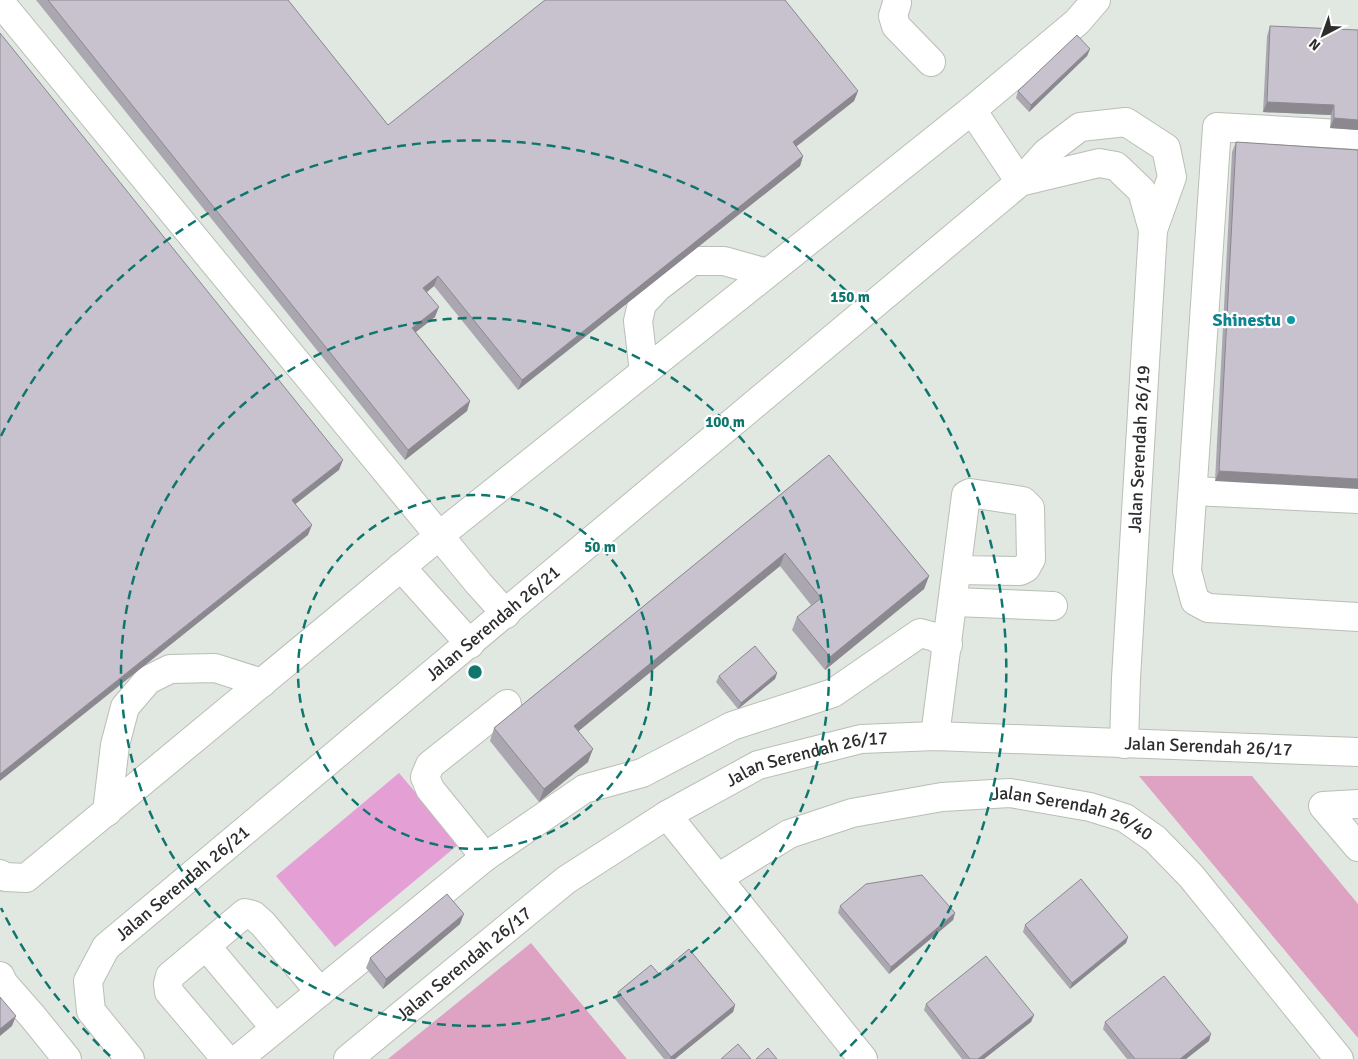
<svg xmlns="http://www.w3.org/2000/svg" width="1358" height="1059" font-family="Signika,sans-serif">
<style>
.industrial{fill:#e1e7e1}
.green{fill:#dea3c2}
.pitch{fill:#e4a0d4}
.lines{fill:none;stroke-linecap:round;stroke-linejoin:round}
.minor-casing{stroke:#b9bfb4;stroke-width:30}
.minor{stroke:#fff;stroke-width:28}
.wall{fill:#aba7b0}
.shaded-wall{fill:#8b8890}
.building{fill:#c7c2cd;stroke:#8b8890}
.ring{fill:none;stroke:#0f766e;stroke-width:2.5;stroke-dasharray:9 6}
.culture-dot{fill:#0f9aa8;stroke:#fff;stroke-width:2}
.labels{text-anchor:middle;stroke-width:4.5;stroke-linejoin:round;paint-order:stroke}
.culture-label{font-size:18px;font-weight:bold;fill:#0d838f;stroke:#fff;text-anchor:end}
.street-label{font-size:18px;fill:#2d2d2d;stroke:#fff}
.centre{fill:#0f766e;stroke:#fff;stroke-width:2.5}
.ring-label{font-size:15px;text-anchor:middle;font-weight:bold;fill:#0f766e;stroke:#fff;stroke-width:4.5;stroke-linejoin:round;paint-order:stroke}
</style>
<rect width="100%" height="100%" fill="#e6e1ed"/>
<path class="industrial" d="M0 0H1358V1059H0Z"/>
<path class="green" d="M1139 776H1252L1358 904V1038Z
M531 943 627 1059H388Z"/>
<path class="pitch" d="M399 773 459 844 335 947 276 876Z"/>
<g class="lines">
<defs>
<g id="minor">
<path d="M0 2 479 584 506 614"/>
<path d="M897 3 893 16 896 26 931 62"/>
<path d="M972 110 1020 182 1046 153 1080 127 1126 122 1166 148 1172 177 1153 230"/>
<path d="M1358 135 1217 127 1187 571 1195 601 1208 608 1358 617"/>
<path d="M644 372 638 321 642 304 658 287 692 261H724L767 273"/>
<path d="M1193 491 1358 499"/>
<path d="M401 567 470 644"/>
<path d="M954 602 1053 606"/>
<path d="M935 736 966 495 970 493 1023 501 1030 508 1031 559 1026 568 1020 571 957 570"/>
<path d="M1358 804 1323 806 1358 847"/>
<path d="M107 812 115 745 125 707 148 680 170 669 215 668 262 683"/>
<path d="M667 815 863 1059"/>
<path d="M485 857 430 789 425 777 430 765 507 704"/>
<path d="M0 874 5 877 26 878 440 535 972 110 1077 22 1096 0"/>
<path id="s1" d="M718 878 789 834 852 813 942 797 1010 793 1090 807 1125 818 1155 839 1191 876 1339 1059"/>
<path d="M206 946 275 1028"/>
<path d="M0 976 4 984 33 1017 67 1059"/>
<path id="s2" d="M130 1059 91 1011 88 981 106 947 1020 182 1099 163 1116 166 1142 191 1153 230 1126 678 1124 744"/>
<path d="M226 1059 169 992 168 984 170 976 245 913 253 915 263 924 320 992"/>
<path d="M238 1059 485 857 584 789 642 773 732 726 833 693 920 633 935 637 948 645"/>
<path id="s3" d="M348 1059 566 880 667 815 758 765 861 739 935 736 1358 752"/>
</g>
</defs>
<use href="#minor" class="minor-casing"/>
<use href="#minor" class="minor"/>
</g>
<path class="wall" d="M36 0H288L388 125 858 91 854 101 796 147 803 156 800 166 518 390 434 286 427 292 435 317 416 332 470 401 467 411 405 460Z
M1270 26 1358 130 1330 128 1331 115 1263 112 1267 36Z
M1090 49 1087 56 1029 112 1016 98 1018 91Z
M1236 142 1358 150 1215 481 1232 152Z
M829 455 929 576 924 589 825 670 792 630 797 617 811 605 780 566 578 731 588 762 539 802 490 741 494 728Z
M777 673 775 679 738 709 716 682 719 676Z
M840 906 955 913 953 920 889 974 838 913Z
M460 924 383 989 366 968 370 958Z
M1025 925 1128 937 1126 943 1070 989 1023 932Z
M659 974 735 1005 733 1012 675 1059H664L615 999 618 992Z
M926 1004 1034 1015 1031 1022 984 1059H962L924 1010Z
M1105 1022 1209 1041 1186 1059H1127L1103 1029Z"/>
<path class="shaded-wall" d="M1090 49 1087 56 1029 112 1031 105Z
M858 91 854 101 789 152 793 142Z
M1267 102 1334 105 1331 115 1263 112Z
M1334 118 1358 120V130L1330 128Z
M803 156 800 166 518 390 522 380Z
M438 276 434 286 419 298 423 288Z
M439 307 435 317 408 338 412 328Z
M470 401 467 411 405 460 408 450Z
M343 460 339 470 288 510 292 500Z
M1219 471 1358 479V489L1215 481Z
M312 525 308 535 0 781V774Z
M785 553 780 566 569 739 574 726Z
M929 576 924 589 825 670 830 657Z
M777 673 775 679 738 709 741 703Z
M593 749 588 762 539 802 544 789Z
M955 913 953 920 889 974 891 967Z
M464 914 460 924 383 989 386 979Z
M1128 937 1126 943 1070 989 1072 983Z
M735 1005 733 1012 675 1059H670L671 1057Z
M1034 1015 1031 1022 984 1059H978Z
M16 1016 12 1026 0 1036V1029Z
M1211 1034 1209 1041 1186 1059H1180Z"/>
<path class="building" d="M48 0H288L388 125 545 0H785L858 91 793 142 803 156 522 380 438 276 423 288 439 307 412 328 470 401 408 450Z
M1270 26 1358 30V120L1334 118V105L1267 102Z
M0 33 343 460 292 500 312 525 0 774Z
M1077 35 1090 49 1031 105 1018 91Z
M1236 142 1358 150V479L1219 471Z
M829 455 929 576 830 657 797 617 821 598 785 553 574 726 593 749 544 789 494 728Z
M755 646 777 673 741 703 719 676Z
M922 875 955 913 891 967 840 906 866 884Z
M1081 879 1128 937 1072 983 1025 925Z
M447 894 464 914 386 979 370 958Z
M689 949 735 1005 671 1057 618 992 651 965 659 974Z
M986 956 1034 1015 978 1059H970L926 1004Z
M1164 976 1211 1034 1180 1059H1135L1105 1022Z
M0 997 16 1016 0 1029Z
M738 1044 751 1059H721Z
M768 1048 777 1059H756Z"/>
<g class="ring">
<circle cx="475" cy="672" r="177"/>
<circle cx="475" cy="672" r="354"/>
<path d="M110 1056A530 530 0 0 1 1 908M1 436A530 530 0 1 1 840 1056"/>
</g>
<circle class="culture-dot" cx="1291" cy="320" r="5"/>
<g class="labels">
<g class="culture-label">
<text x="1281" y="326">Shinestu</text>
</g>
<g class="street-label">
<text transform="translate(1139 449) rotate(-87)" y="6">Jalan Serendah 26/19</text>
<text dy="6" stroke="none"><textPath href="#s2" startOffset="635">Jalan Serendah 26/21</textPath></text>
<text dy="6" stroke="none"><textPath href="#s3" startOffset="960">Jalan Serendah 26/17</textPath></text>
<text dy="6" stroke="none"><textPath href="#s3" startOffset="555">Jalan Serendah 26/17</textPath></text>
<text dy="6" stroke="none"><textPath href="#s1" startOffset="375">Jalan Serendah 26/40</textPath></text>
<text dy="6" stroke="none"><textPath href="#s2" startOffset="230">Jalan Serendah 26/21</textPath></text>
<text dy="6" stroke="none"><textPath href="#s3" startOffset="150">Jalan Serendah 26/17</textPath></text>
</g>
</g>
<circle cx="475" cy="672" r="8" class="centre"/>
<g class="ring-label">
<text x="850" y="302">150 m</text>
<text x="725" y="427">100 m</text>
<text x="600" y="552">50 m</text>
</g>
<g transform="translate(1323 35) rotate(221)" stroke="#ffffff" stroke-width="4" paint-order="stroke">
<path d="M0-4L9 19L0 12L-9 19Z" fill="#2d2d2d"/>
<text y="-8" font-size="14" font-weight="bold" text-anchor="middle" fill="#2d2d2d">N</text>
</g>
</svg>
